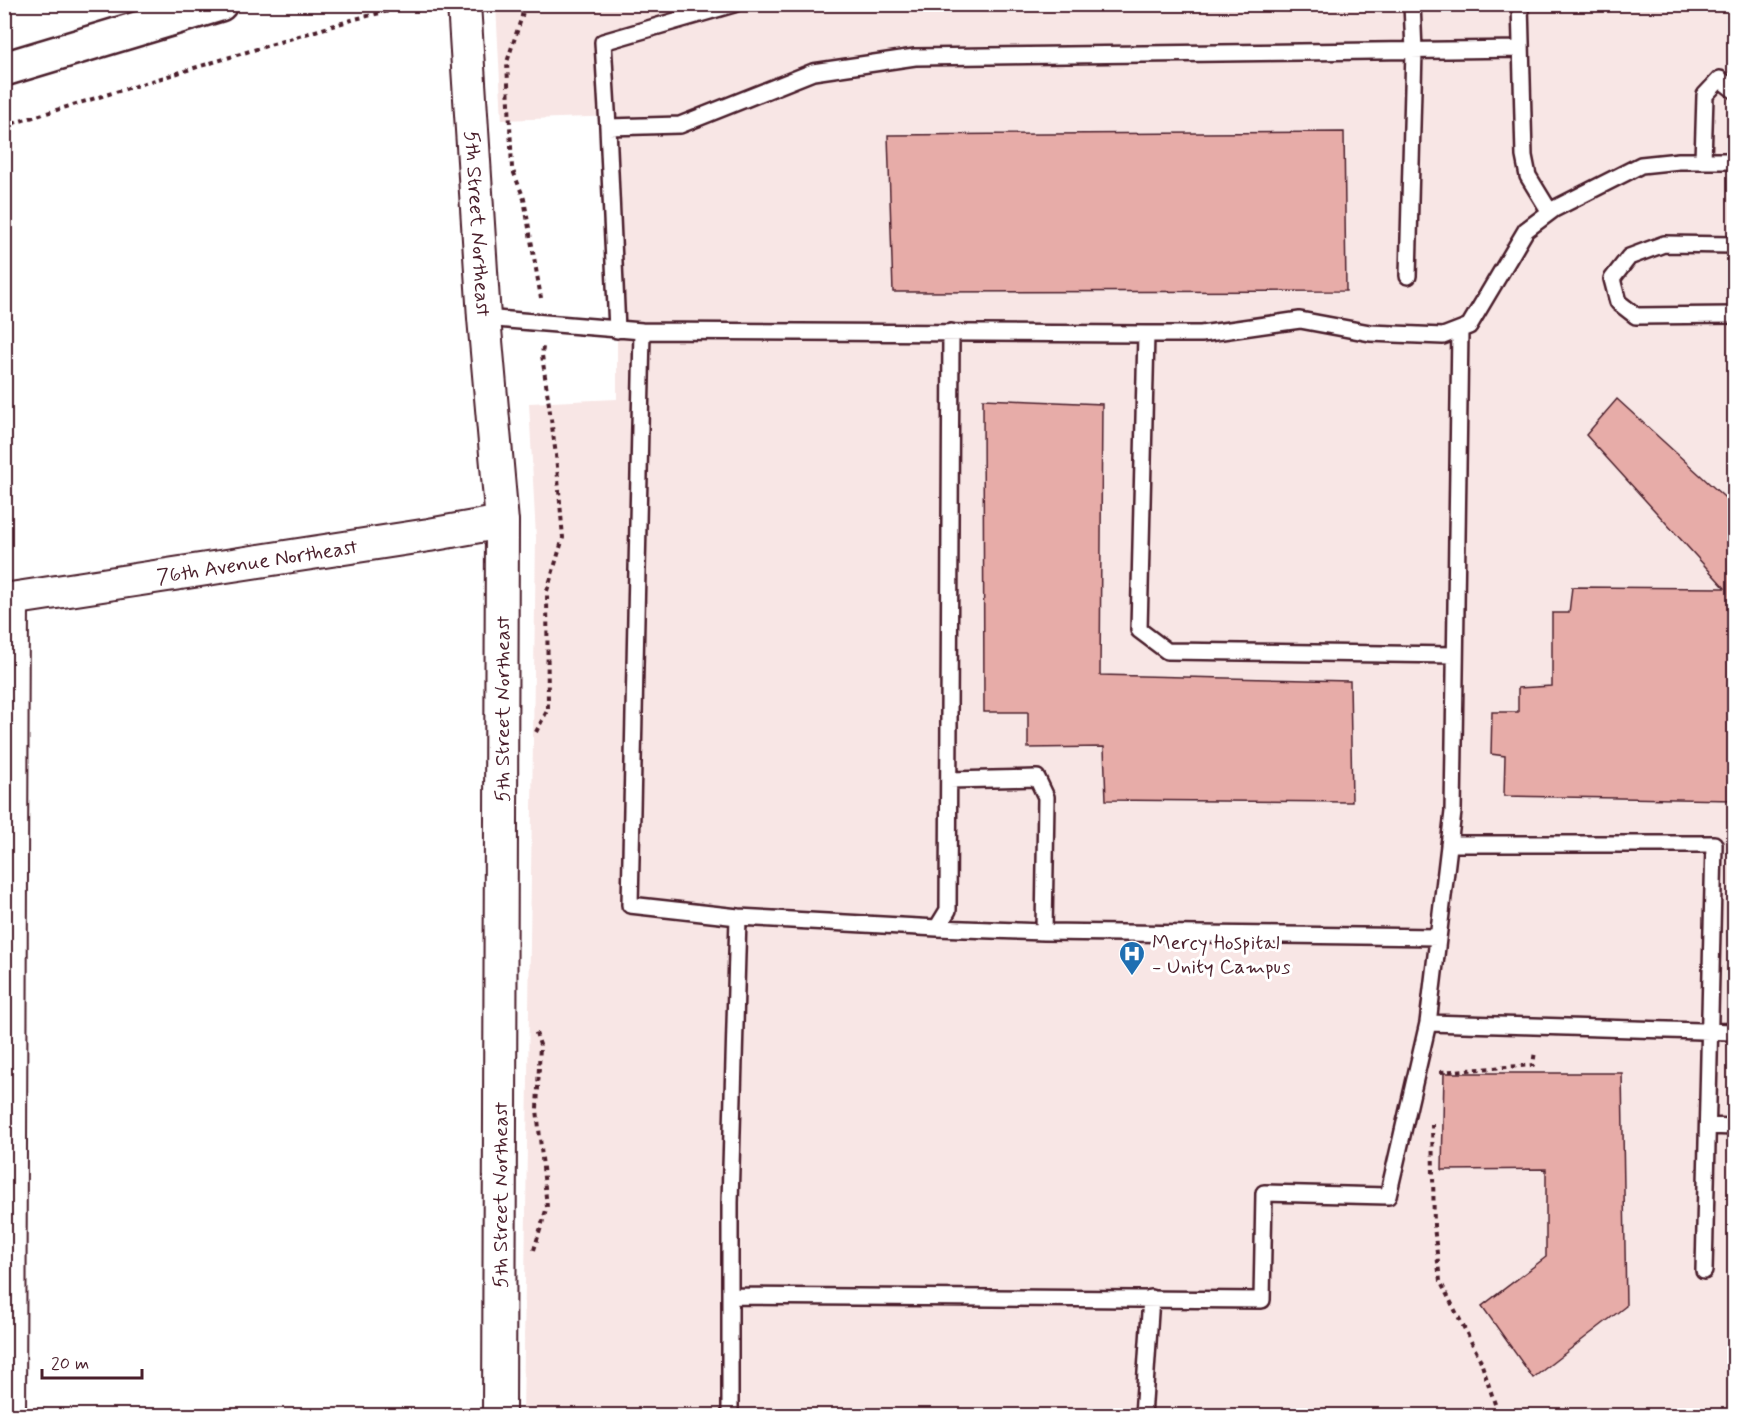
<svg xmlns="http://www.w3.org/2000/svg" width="1739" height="1420" font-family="Mynerve,sans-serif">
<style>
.built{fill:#f8e6e5}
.building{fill:#e7aca8;stroke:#4a1f2b;stroke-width:1.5}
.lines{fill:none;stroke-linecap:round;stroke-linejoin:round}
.lane-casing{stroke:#4a1f2b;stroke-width:20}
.street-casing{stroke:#4a1f2b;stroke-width:36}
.secondary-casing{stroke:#4a1f2b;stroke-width:38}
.path{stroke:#4a1f2b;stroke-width:4;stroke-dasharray:4.5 4.5;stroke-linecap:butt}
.lane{stroke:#fff;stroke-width:15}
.street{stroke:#fff;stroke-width:32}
.secondary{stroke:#fff;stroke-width:33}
.labels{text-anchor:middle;stroke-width:6;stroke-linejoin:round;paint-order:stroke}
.street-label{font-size:21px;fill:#4a1f2b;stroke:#fff}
.poi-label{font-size:21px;fill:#4a1f2b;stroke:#fff;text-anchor:start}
</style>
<rect width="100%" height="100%" fill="#fff"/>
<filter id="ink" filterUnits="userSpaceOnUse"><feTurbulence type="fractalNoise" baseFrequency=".0167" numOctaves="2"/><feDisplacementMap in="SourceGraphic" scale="12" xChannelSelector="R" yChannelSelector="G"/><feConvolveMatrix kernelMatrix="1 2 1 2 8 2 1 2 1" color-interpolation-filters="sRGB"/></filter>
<g filter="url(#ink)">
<path class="built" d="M496 5H1734V1415H523L536 538 529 403 617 399V116L502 120Z"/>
<path class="building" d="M1344 132 1346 291 893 292 888 135Z
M983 399 1102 404 1100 675 1350 681 1352 802 1106 800 1104 747 1028 748V712H984Z
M1617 399 1734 506V800L1504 796 1505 756 1491 754 1492 712H1518V688L1552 686V613H1569L1572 587 1725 588 1586 435Z
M1444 1073H1622L1626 1306 1533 1378 1482 1306 1546 1257V1169L1442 1170Z
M1734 1148V1217H1730Z"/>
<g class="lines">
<defs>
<path id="lane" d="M1520 4 1524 156 1528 176 1550 212
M608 127 603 42 734 4
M1703 161 1705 95 1720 79 1734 90
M1734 245 1664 244 1629 257 1612 279 1618 302 1636 316 1734 315
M1408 276 1414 51 1412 4
M484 318 642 331 1146 334H1201L1300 320 1370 333 1443 336 1469 326 1526 230 1554 209 1641 165 1679 161H1734
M617 330 608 127 680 125 813 72 915 57 1521 49
M1460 330 1453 812 1428 1023 1734 1032
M642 331 630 905 738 917 730 1203V1416
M1146 334 1139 630 1167 651 1455 655
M949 780 1037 778 1046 797 1044 932 1438 937
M1449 844H1714L1704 1271
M738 917 937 928 948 910 951 332
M937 928 1044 932
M1708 1126 1734 1127
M730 1296 1262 1300 1264 1193 1388 1196 1428 1023
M1143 1416 1151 1298"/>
<g id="street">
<path id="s1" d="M464 4 484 318 502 522 499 1416"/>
<path id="s2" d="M4 600 429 535 502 522"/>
<path d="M9 1416 12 599"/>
</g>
<path id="secondary" d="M4 69 220 4"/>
</defs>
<use href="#lane" class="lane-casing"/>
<use href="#street" class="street-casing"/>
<use href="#secondary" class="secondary-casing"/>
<path class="path" d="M524 4 522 16 507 62 512 168 524 199 541 298
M4 126 355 19 418 4
M536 732 548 709 547 591 563 538 556 455 542 355 543 347
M1440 1072 1533 1065 1535 1051
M1432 1124 1434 1226 1440 1281 1480 1359 1498 1413 1497 1416
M534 1250 547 1207 537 1109 540 1045 535 1030
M1713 1416 1733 1407 1734 1404"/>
<use href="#lane" class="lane"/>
<use href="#street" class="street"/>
<use href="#secondary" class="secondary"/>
</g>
</g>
<defs>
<symbol id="hospital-pin" viewBox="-11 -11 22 30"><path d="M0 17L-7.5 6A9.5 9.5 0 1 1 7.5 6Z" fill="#1f6fb2" stroke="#fff"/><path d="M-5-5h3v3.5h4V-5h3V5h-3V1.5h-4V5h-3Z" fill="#fff"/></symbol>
</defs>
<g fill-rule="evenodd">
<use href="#hospital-pin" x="1117" y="939" width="30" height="40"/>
</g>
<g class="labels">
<g class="street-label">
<text dy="7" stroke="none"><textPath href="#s1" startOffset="220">5th Street Northeast</textPath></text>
<text dy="7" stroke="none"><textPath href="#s2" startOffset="256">76th Avenue Northeast</textPath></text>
<text transform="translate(502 709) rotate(-90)" y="7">5th Street Northeast</text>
<text transform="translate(500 1195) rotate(-90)" y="7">5th Street Northeast</text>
</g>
<g class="poi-label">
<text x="1152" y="949">Mercy Hospital<tspan x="1152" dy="24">- Unity Campus</tspan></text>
</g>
</g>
<rect width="1739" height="1420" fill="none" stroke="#fff" stroke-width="24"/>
<rect x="12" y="12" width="1715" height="1396" fill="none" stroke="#4a1f2b" stroke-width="2" filter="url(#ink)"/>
<path d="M42 1369v9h100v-9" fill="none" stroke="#4a1f2b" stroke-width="3"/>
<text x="51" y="1369" font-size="18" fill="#4a1f2b" stroke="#ffffff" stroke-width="4.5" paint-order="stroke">20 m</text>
</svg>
